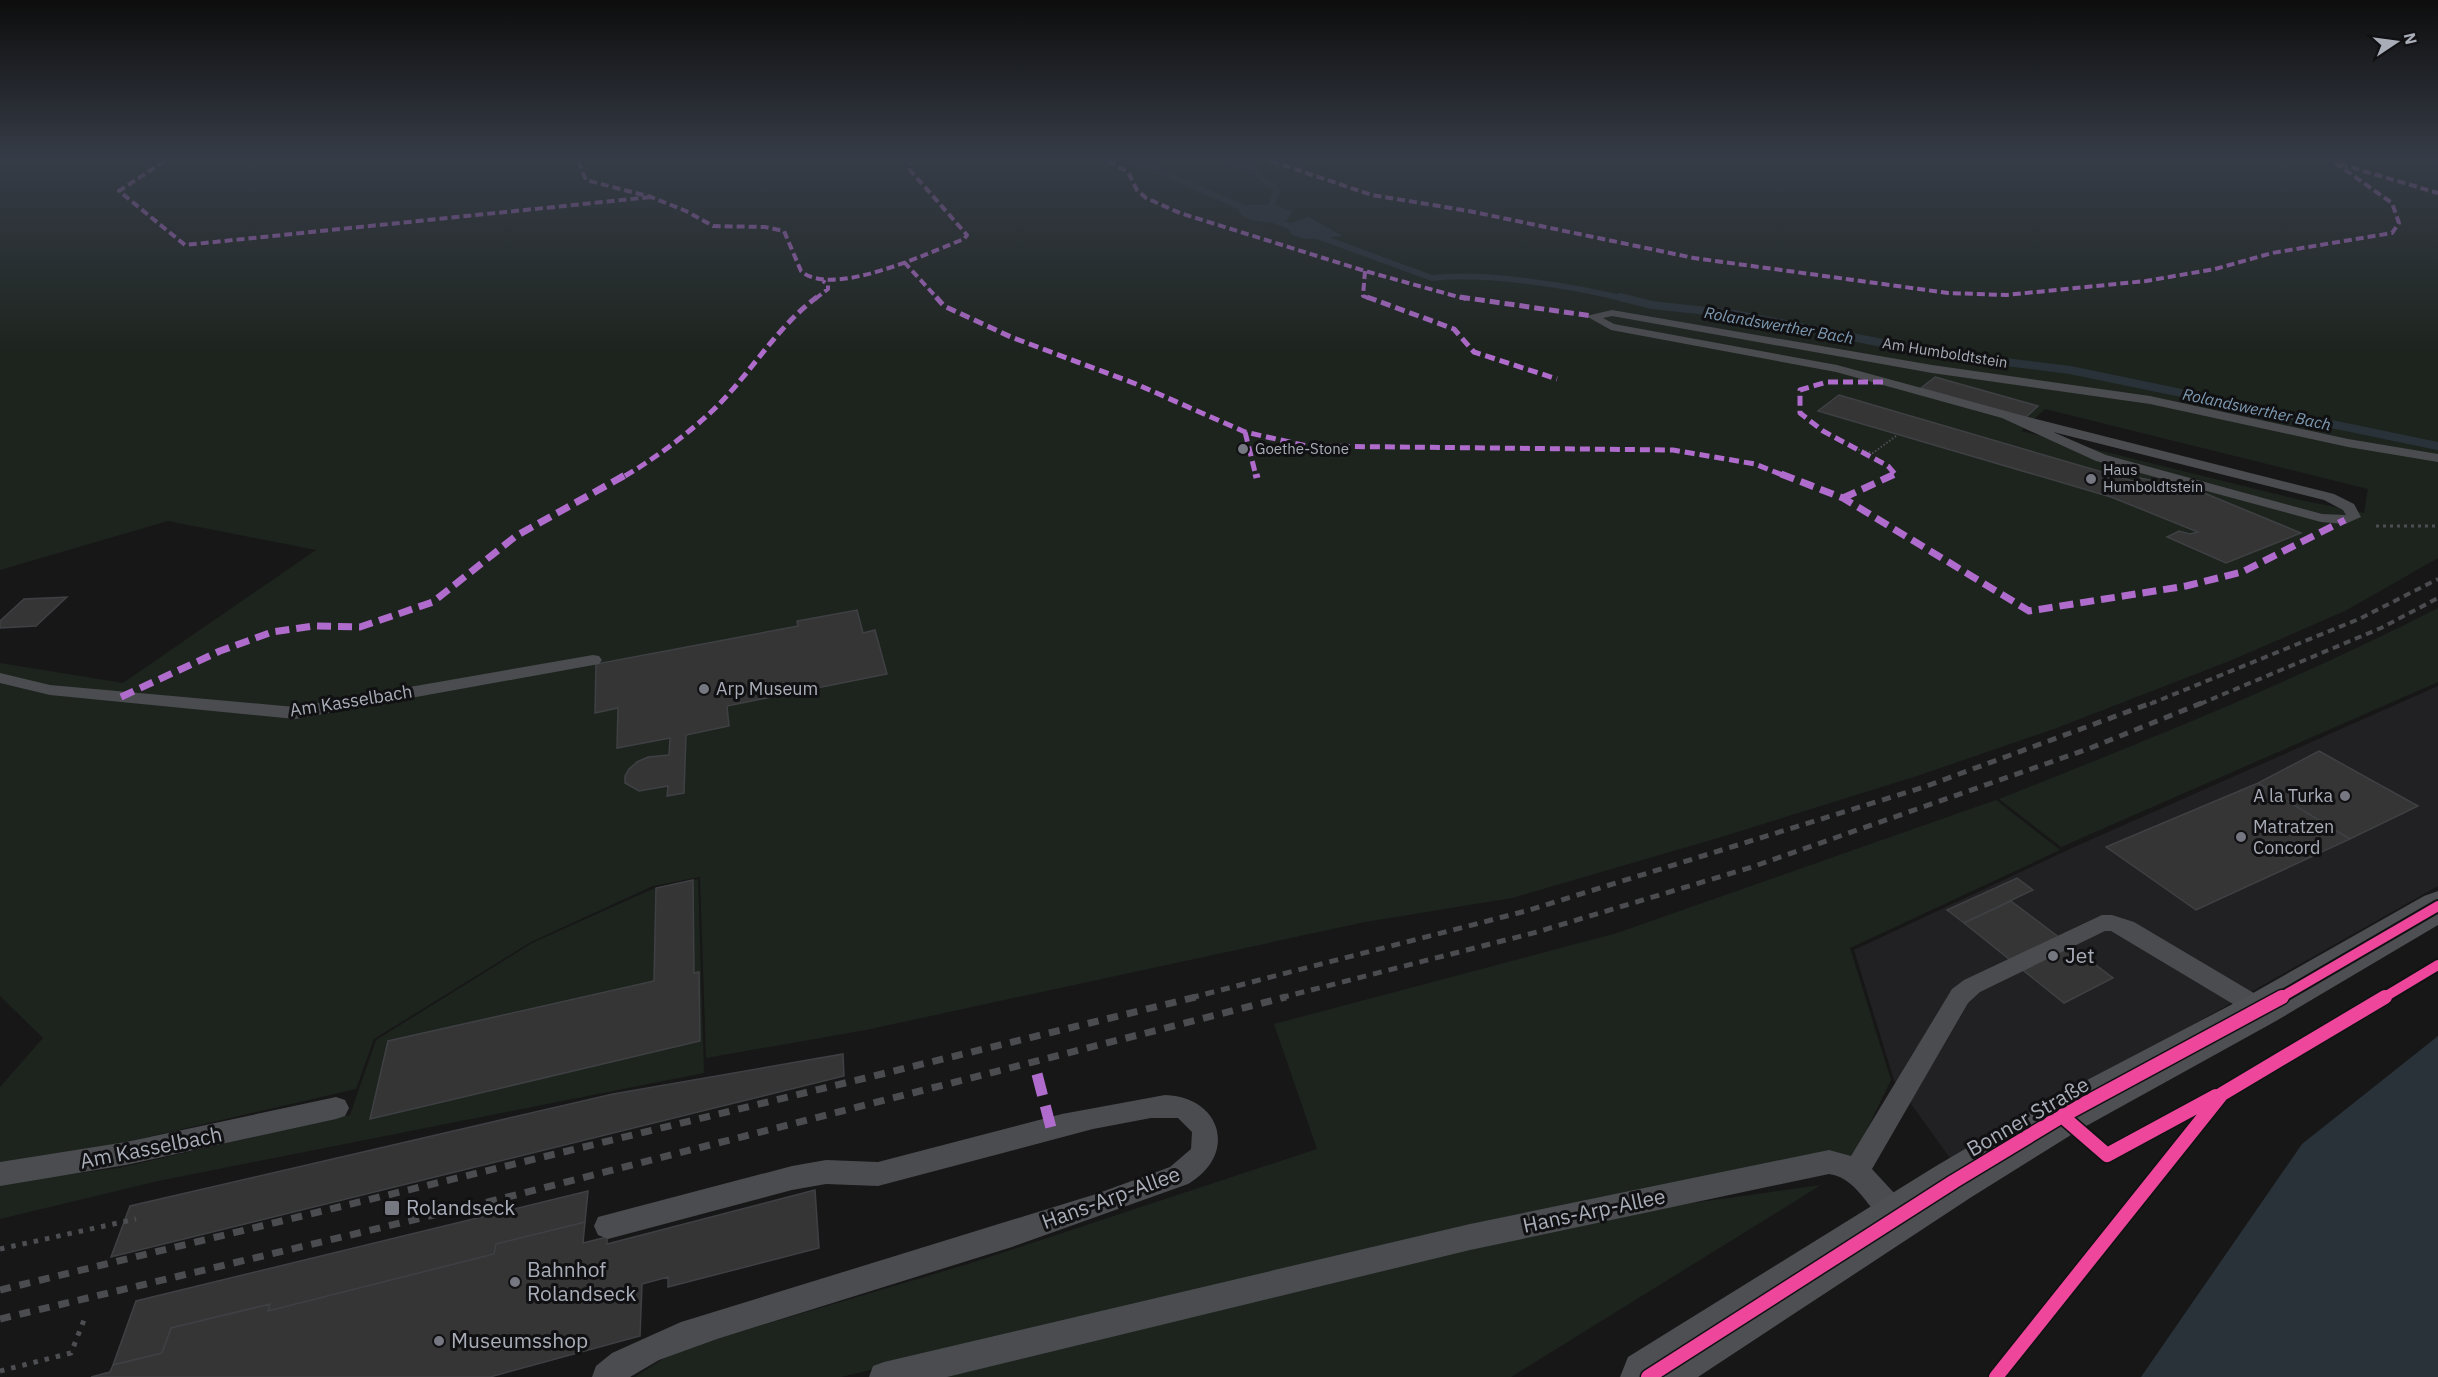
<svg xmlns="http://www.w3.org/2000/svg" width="2438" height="1377" font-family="'IBM Plex Sans',sans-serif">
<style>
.built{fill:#212123}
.green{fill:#1d241e;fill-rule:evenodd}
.water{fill:#2a3239}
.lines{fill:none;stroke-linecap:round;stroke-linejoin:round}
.stream-far1{stroke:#2a3239;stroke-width:6}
.stream{stroke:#2a3239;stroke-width:8}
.building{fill:#353536;stroke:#3f4043;stroke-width:1.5}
.path-far2{stroke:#4d4e52;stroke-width:2;stroke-dasharray:1.5 2;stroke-linecap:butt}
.path-far1{stroke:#4d4e52;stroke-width:3;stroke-dasharray:3 4;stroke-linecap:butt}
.path{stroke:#4d4e52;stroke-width:5;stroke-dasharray:4.5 7;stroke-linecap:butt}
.service{fill:#4b4c50;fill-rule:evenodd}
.primary{fill:#4d4f52;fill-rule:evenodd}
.rail-far2{stroke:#4b4c4f;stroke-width:4;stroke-dasharray:7 5;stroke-linecap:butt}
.rail-far1{stroke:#4b4c4f;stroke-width:5;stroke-dasharray:9 7;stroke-linecap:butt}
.rail{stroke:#4b4c4f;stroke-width:7;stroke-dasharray:11 9;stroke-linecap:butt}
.quiet-far3{stroke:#b06ccc;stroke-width:4;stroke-dasharray:8 4;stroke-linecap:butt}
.quiet-far2{stroke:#b06ccc;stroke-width:5;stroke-dasharray:10 5;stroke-linecap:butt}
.quiet-far1{stroke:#b06ccc;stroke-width:7;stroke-dasharray:14 7;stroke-linecap:butt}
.quiet{stroke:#b06ccc;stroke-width:11;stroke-dasharray:22 11;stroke-linecap:butt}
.cycleway-far1-casing{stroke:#111113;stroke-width:14}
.cycleway-casing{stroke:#111113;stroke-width:17}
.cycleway-far1{stroke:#ed469a;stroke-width:10}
.cycleway{stroke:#ed469a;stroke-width:14}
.poi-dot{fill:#757880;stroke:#111113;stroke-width:2}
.labels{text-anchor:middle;stroke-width:6;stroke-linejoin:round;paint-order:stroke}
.far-street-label{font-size:15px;fill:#a8adb8;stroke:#111113}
.far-poi-label{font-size:15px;fill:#a8adb8;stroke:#111113;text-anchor:start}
.far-water-label{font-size:16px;font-style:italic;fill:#7f9bb3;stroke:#111113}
.poi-label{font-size:18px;fill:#a8adb8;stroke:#111113;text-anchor:start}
.street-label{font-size:18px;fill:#a8adb8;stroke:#111113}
.near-poi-label{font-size:21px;fill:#a8adb8;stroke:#111113;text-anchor:start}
.near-street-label{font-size:21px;fill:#a8adb8;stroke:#111113}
</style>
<rect width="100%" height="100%" fill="#171717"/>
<path class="built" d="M2438 686V886L1952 1161 1894 1080 1854 950 2072 848Z"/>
<path class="green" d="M0 161H2438V558L2345 611 2232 660 2054 729 1917 776 1718 838 1512 898 1365 922 866 1030 706 1058 700 877 653 886 531 942 374 1039 356 1089 122 1143 0 1163V1087L43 1038 0 996V663L123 683 316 550 168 521 0 570ZM2045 409 2368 489 2364 513 2296 499 2021 431Z
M2438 608V682L2061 847 1999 799C2148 740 2295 681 2438 608Z
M1996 800 2060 850 1850 948 1891 1080 1851 1162 1329 1261 841 1377H635L675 1351 968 1264 1317 1149 1274 1024 1617 933Z
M698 879 704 1073 158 1181 0 1219V1183L119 1168 350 1115 376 1040 532 943 657 887Z
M1821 1185 1511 1377H936L1475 1246 1650 1209Z"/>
<path class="water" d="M1248 205H1277L1292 212 1288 219C1275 224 1249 224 1239 212L1241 208Z
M1308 217 1343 236 1305 239 1291 234 1286 225Z
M2438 1036V1377H2141L2302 1144Z"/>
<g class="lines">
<path class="stream-far1" d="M1135 161 1253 212
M1230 161 1254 172 1277 190 1267 217
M1268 218 1432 278C1488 272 1571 286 1626 299"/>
<path class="stream" d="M1620 297 1652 305 1734 314 1934 353 2070 370 2438 446"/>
</g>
<path class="building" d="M1935 377 2038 406 2025 418 1921 388Z
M1839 395 2133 481 2140 478 2192 488 2301 533 2226 563 2167 537 2179 531 2190 534 2198 532 2111 497 1818 411Z
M67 597 36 626 0 628V621L24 599Z
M857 610 863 633 875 630 887 674 727 706 729 726 686 735 684 793 667 796 668 786 639 791 625 783V776L629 769 637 762 648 757 669 755 670 738 617 748 618 708 595 713 596 664 798 626 797 621Z
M2319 751 2418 806 2350 839 2258 783Z
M2258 783 2350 839 2196 910 2106 847Z
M2017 878 2033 890 1964 923 1947 910Z
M693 880 694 973 699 972 700 1041 370 1119 388 1041 654 981 656 888Z
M2011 901 2113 978 2064 1003 1964 923Z
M843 1054 844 1076 111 1257 130 1206 613 1094Z
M815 1190 819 1248 668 1287V1277L642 1284 640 1336 490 1377H91L110 1372 113 1365 162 1353 171 1328 270 1304 268 1311 494 1254 496 1244 585 1222 583 1243 607 1237V1244Z
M588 1191 585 1222 496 1244 494 1254 268 1311 270 1304 171 1328 162 1353 113 1365 136 1301Z"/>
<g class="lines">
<path class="path-far2" d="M1855 449 1873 453 1896 436"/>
<path class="path-far1" d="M2376 526H2438"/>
<path class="path" d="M0 1249 136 1219
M0 1371 71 1353 84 1320"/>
<path class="service" d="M1612 310 1932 365 2150 396 2348 439 2438 454V462L2348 447 2150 404 1932 373 1612 316 1603 318 1614 324 1837 365 2028 417 2334 494 2354 504 2361 517 2345 524 2321 522 2096 461 2002 418 1836 372 1611 330 1586 316ZM2053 432 2324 500 2343 510 2346 515 2322 514 2106 455Z
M593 655 599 656 602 660 599 664 295 719 50 695 0 683V673L50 685 295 707Z
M2102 915H2112L2134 922 2269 1002 2273 1009 2269 1016 2261 1018 2253 1016 2111 931H2105L1980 992 1968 1003 1872 1169 1907 1207 1911 1216 1907 1225 1897 1229C1869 1218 1862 1179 1829 1174L1470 1250 947 1377H869L873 1366 884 1362 1470 1224 1829 1150 1851 1156 1952 989 1964 980Z
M1165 1095C1222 1097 1238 1155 1188 1184L1012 1247 717 1339 659 1360 630 1377H592L596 1366 612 1353 681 1322 1096 1194 1170 1167 1191 1149 1192 1132 1178 1118H1151L1093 1129 878 1186 826 1184 792 1190 608 1239 598 1235 594 1226 598 1217 792 1166 826 1160 878 1162 1062 1114Z
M336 1097 345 1100 349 1108 345 1116 336 1119 126 1165 0 1186V1162L126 1142Z"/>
<path class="primary" d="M2438 891V925L2276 1021 2079 1130 1970 1198 1698 1377H1620L1628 1357 1936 1166 2045 1102 2246 997 2424 896Z"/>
<path class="rail-far2" d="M2150 704 2359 619 2438 579
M2200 704 2381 628 2438 598"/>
<path class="rail-far1" d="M1190 998 1526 911 1924 787 2154 702
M1280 998 1537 932 1752 867 2088 749 2204 702"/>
<path class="rail" d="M0 1290 1196 997
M0 1319 492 1201 1286 997"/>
<path class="quiet-far3" d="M165 161 119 191 185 245 651 197
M578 161 586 180 651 197 686 211 713 226 765 227 784 231 801 271C832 299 930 252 964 239L967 235 910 170 911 161
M1108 161 1128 172 1137 190 1146 198 1180 213 1365 271 1466 299
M1271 161 1372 195 1469 211 1694 258 1948 293 2006 295 2146 281 2215 269 2272 253 2392 233 2399 223 2392 203 2334 162
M2340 164 2438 193
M904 262 938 299
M1365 271 1363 296 1371 299
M815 299 828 289V285L823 281"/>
<path class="quiet-far2" d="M936 297 944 306 1011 337 1136 384 1245 432 1307 446 1673 450 1755 464 1785 476
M1367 297 1454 329 1474 352 1557 379
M1460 297 1592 316
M1883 382H1827L1800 390V413L1823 431 1888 466 1895 474 1891 476
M1245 432 1256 476
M625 476C654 459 685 436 710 413 749 377 774 329 817 297"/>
<path class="quiet-far1" d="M1256 474 1257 478
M1781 474 1843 498 2029 611 2186 586 2242 572 2345 520
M1843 498 1895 474
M121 697 220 651 272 632 314 626 360 627 433 602 516 536 627 474"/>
<path class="quiet" d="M1037 1074 1051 1128"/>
<defs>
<path id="cycleway-far1" d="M2280 998 2438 906
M2383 998 2438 965"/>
<path id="cycleway" d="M2062 1116 2107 1155 2216 1096
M1648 1377 1953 1182 2062 1116 2282 997
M1996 1377 2222 1094 2385 997"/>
</defs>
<use href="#cycleway-far1" class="cycleway-far1-casing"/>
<use href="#cycleway" class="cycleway-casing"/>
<use href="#cycleway-far1" class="cycleway-far1"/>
<use href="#cycleway" class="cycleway"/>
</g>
<linearGradient id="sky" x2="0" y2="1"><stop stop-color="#0d0d0d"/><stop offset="0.45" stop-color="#363c47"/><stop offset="1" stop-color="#363c47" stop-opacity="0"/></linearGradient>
<rect width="2438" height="354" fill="url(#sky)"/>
<g class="poi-dot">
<circle cx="1243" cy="449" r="6"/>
<circle cx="2091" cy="479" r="6"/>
<circle cx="704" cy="689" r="6"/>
<circle cx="2345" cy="796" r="6"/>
<circle cx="2241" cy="837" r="6"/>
<circle cx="2053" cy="956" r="6"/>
<rect x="384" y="1200" width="16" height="16" rx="3"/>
<circle cx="515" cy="1282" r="6"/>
<circle cx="439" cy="1341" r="6"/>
</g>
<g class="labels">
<g class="far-street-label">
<text transform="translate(1945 353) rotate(9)" y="5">Am Humboldtstein</text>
</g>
<g class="far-poi-label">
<text x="1255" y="454">Goethe-Stone</text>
<text x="2103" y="475">Haus<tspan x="2103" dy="17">Humboldtstein</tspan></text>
</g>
<g class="far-water-label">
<text transform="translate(1779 325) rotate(10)" y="6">Rolandswerther Bach</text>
<text transform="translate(2257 409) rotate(12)" y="6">Rolandswerther Bach</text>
</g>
<g class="poi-label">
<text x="716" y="695">Arp Museum</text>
<text x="2333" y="802" text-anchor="end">A la Turka</text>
<text x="2253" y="833">Matratzen<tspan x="2253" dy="21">Concord</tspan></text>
</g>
<g class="street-label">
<text transform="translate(351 701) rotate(-9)" y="6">Am Kasselbach</text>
</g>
<g class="near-poi-label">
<text x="2065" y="963">Jet</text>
<text x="406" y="1215">Rolandseck</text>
<text x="527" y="1277">Bahnhof<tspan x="527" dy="24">Rolandseck</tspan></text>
<text x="451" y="1348">Museumsshop</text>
</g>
<g class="near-street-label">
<text transform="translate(2028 1117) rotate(-30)" y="7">Bonner Straße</text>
<text transform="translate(151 1148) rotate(-11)" y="7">Am Kasselbach</text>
<text transform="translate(1111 1198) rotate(-20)" y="7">Hans-Arp-Allee</text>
<text transform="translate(1594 1211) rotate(-12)" y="7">Hans-Arp-Allee</text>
</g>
</g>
<g transform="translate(2396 42) rotate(77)" stroke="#111113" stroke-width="4.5" paint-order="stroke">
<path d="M0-4.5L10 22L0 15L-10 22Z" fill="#a8adb8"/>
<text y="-9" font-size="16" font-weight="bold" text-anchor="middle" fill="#a8adb8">N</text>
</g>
</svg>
